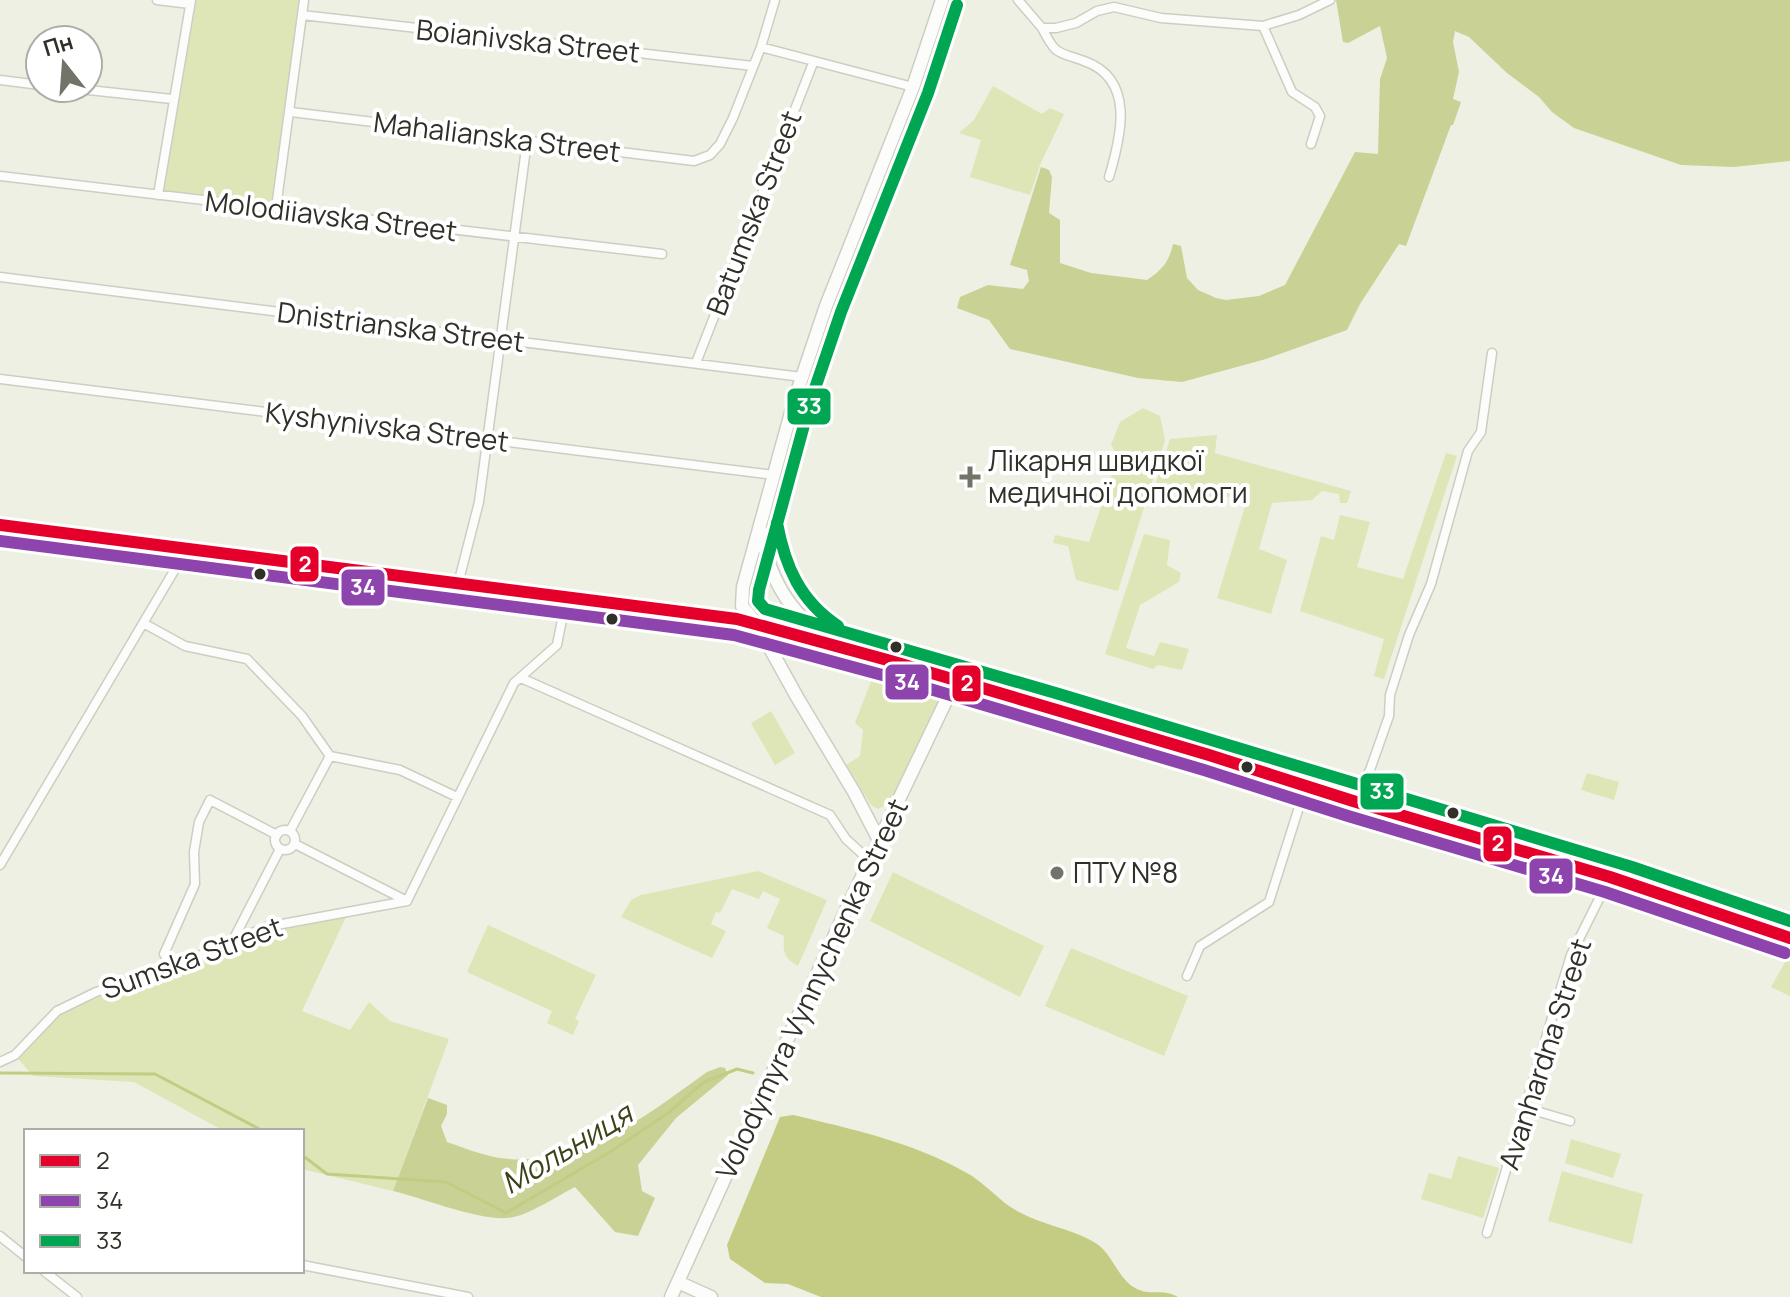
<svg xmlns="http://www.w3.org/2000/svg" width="1790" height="1297" font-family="Manrope,sans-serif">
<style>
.green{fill:#dee6b7}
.forest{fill:#c9d194}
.water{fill:#c3cc82}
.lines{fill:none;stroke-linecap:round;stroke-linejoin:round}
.stream{stroke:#c3cc82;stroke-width:3}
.street-casing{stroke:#cccec4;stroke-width:11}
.secondary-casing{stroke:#cccec4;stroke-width:15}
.primary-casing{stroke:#cbccc6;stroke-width:15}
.street{stroke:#fcfdfb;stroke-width:8}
.secondary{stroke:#fcfdfb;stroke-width:12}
.primary{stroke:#e1e2db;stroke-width:12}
.bus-1-casing{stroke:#fff;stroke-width:18}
.bus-2-casing{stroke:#fff;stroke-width:18}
.bus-3-casing{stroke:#fff;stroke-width:18}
.bus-1{stroke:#e4002b;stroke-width:12}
.bus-2{stroke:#8e44ad;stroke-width:12}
.bus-3{stroke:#00a651;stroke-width:12}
.poi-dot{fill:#727469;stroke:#fff;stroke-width:3}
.bus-dot{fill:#2f3128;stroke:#fff;stroke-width:3}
.labels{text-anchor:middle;stroke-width:8;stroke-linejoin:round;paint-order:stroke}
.street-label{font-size:28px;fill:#2f3128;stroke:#fff}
.poi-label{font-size:28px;fill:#2f3128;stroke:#fff;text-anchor:start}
.water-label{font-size:30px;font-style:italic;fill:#3c4218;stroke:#fff}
.line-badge{stroke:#fff;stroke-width:3}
.badge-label{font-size:22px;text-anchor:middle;font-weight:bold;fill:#fff}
</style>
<rect width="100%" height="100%" fill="#eef0e3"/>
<path class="green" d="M191 0H304L277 208 158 195Z
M993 86 1042 114 1050 108 1064 114 1040 165 1030 195 970 177 981 140 959 133 974 120Z
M1143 408 1160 416 1165 440 1118 591 1076 580 1068 546 1053 543 1055 535 1089 542 1118 457 1111 445 1120 422Z
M1217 435 1215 453 1351 491 1347 503H1340L1339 494 1322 491 1312 500 1272 503 1259 549 1287 560 1271 614 1217 598 1247 500 1224 496 1200 497 1156 483 1170 439Z
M1446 453 1457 456 1384 679 1374 676 1384 639 1300 611 1321 536 1334 540 1340 515 1370 522 1357 567 1403 579Z
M1144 534 1170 540 1167 565 1181 573 1179 582 1140 605 1126 648 1154 656 1160 642 1189 649 1182 670 1158 665 1153 669 1105 654Z
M889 674 941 689 942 692 890 803 878 809 871 805 846 765 860 756 863 730 855 723 873 676 887 680Z
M771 711 795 753 775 765 751 723Z
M1587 773 1619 782 1614 800 1581 790Z
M758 871 827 900 798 966C783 958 783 951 784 936L767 928 780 899 763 891 759 899 732 889 720 913 716 912 711 924 726 931 712 958 621 917 631 900 641 895Z
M893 872 1044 946 1020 997 870 921Z
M346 917 302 1011 350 1030 369 1002 390 1021 449 1039 393 1191 302 1169V1131H224L134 1082 33 1076 15 1055 57 1011 267 930Z
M488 925 596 975 575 1019 579 1021 573 1035 547 1023 552 1011 467 972Z
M1071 948 1188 996 1164 1056 1045 1006Z
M1790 953V996L1771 987Z
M1571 1139 1621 1154 1613 1178 1565 1163Z
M1458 1156 1499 1168 1483 1218 1421 1199 1429 1173 1451 1179Z
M1562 1171 1643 1194 1632 1244 1548 1221Z"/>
<path class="forest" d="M1336 0H1790V161L1734 167 1681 165 1574 128 1552 112 1539 97 1507 73 1469 37 1455 31 1453 42 1459 72 1453 99 1461 102 1453 125H1451L1406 246 1399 244 1360 304 1347 330 1266 359 1182 382 1138 378 1010 349 989 320 957 308 960 297 988 285 1023 289 1029 281 1027 270 1010 265 1041 167 1049 170 1052 177 1049 213 1060 220V263L1091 273 1147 280C1162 270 1169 262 1173 244L1181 246 1187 278 1198 290 1216 298 1226 300 1259 296 1285 285 1355 152 1378 154 1380 79 1387 58 1380 26 1348 43 1343 42Z
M720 1067 725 1068 728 1075 676 1118 638 1165 642 1191 655 1198 638 1236 615 1232 575 1187C557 1196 532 1213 514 1217 486 1224 423 1198 393 1191L428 1098 447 1105V1114L441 1126 447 1142C464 1148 482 1155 500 1158 580 1169 647 1115 707 1072Z"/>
<path class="water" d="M793 1115C852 1129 912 1142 965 1172 985 1182 999 1202 1019 1212 1042 1225 1077 1230 1097 1244 1114 1256 1118 1280 1137 1289 1151 1296 1162 1288 1178 1297H821L788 1284 765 1283 730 1259 727 1245 780 1117Z"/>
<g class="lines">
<path class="stream" d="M0 1073 155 1074 263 1131
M302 1155 327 1174 446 1182 506 1213 610 1152 668 1113 704 1082 737 1069 753 1073"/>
<defs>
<path id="street" d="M157 0 190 4
M1018 0 1042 28H1056L1076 23 1097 11 1114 7 1161 18 1263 26 1299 15 1330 0
M302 15 753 66
M1263 26 1292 92 1315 107 1320 116 1311 144
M1042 28C1057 57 1057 51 1084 61 1136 79 1121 137 1109 177
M761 47 913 87
M0 80 40 85
M70 88 172 99
M291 112 694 161 710 155 720 144 733 118 761 47 775 0
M0 176 662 254
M158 195 191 0
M276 208 304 0
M0 277 802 377
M696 363 813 63
M0 379 774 475
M458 584 479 502 527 141
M145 624 185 646 247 659 302 716 330 756 290 831
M521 678 830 815 846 839 869 860
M330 756 400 770 457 797
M1353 801 1370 770 1389 716 1390 695 1409 635 1431 584 1468 451 1481 432 1492 353
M275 840a10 10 0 1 1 20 0a10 10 0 1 1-20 0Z
M295 844 407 901
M0 865 187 549
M407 901 514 683 557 645 566 599
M233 940 280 849
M171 968 164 954 195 884 194 852 199 822 210 800 277 835
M1187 976 1200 946 1269 902 1306 785
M0 1062 15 1055 57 1011 96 992 171 968 266 927 407 901
M1526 1108 1570 1121
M1487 1233 1571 955 1610 877
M0 1236 26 1257
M302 1265 468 1297
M44 1271 77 1297"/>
<path id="secondary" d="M761 531C769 580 793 620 837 643
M879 840 854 792 797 697 756 623 742 606 743 587 795 398 826 306 913 87 942 0
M678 1282 711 1297
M671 1297 847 908 955 682"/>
<path id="primary" d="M0 525 737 619 891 661 955 682 1209 755 1353 801 1610 877 1718 912 1790 938"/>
</defs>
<use href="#street" class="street-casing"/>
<use href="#secondary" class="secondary-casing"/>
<use href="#primary" class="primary-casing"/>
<use href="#street" class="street"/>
<use href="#secondary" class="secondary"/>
<use href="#primary" class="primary"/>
<defs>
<path id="bus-1" d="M0 525 737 619 891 661 1209 755 1353 801 1610 877 1790 938"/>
<path id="bus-2" d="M0 541 734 635 886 676 1204 770 1348 816 1605 892 1785 953"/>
<path id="bus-3" d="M957 5 928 93 841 312 810 403 759 590 758 601 765 609 1059 694 1632 867 1790 921
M777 523C785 566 800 601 838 626"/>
</defs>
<use href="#bus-1" class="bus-1-casing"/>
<use href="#bus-2" class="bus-2-casing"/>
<use href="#bus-3" class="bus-3-casing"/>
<use href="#bus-1" class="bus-1"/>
<use href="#bus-2" class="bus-2"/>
<use href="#bus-3" class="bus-3"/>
</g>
<g class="poi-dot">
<path d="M966 465h8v8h8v8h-8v8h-8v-8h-8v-8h8z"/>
<circle cx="1057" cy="873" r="8"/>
</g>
<g class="bus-dot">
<circle cx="260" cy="574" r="7"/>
<circle cx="612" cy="619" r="7"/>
<circle cx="896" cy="647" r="7"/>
<circle cx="1247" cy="767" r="7"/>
<circle cx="1453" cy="813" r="7"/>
</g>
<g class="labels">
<g class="street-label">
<text transform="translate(528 41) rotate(6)" y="10">Boianivska Street</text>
<text transform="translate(497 137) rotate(7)" y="10">Mahalianska Street</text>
<text transform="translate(754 213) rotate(-69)" y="10">Batumska Street</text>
<text transform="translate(331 216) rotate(7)" y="10">Molodiiavska Street</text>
<text transform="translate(401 327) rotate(7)" y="10">Dnistrianska Street</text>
<text transform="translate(387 427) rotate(7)" y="10">Kyshynivska Street</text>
<text transform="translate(192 958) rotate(-20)" y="10">Sumska Street</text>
<text transform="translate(812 989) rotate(-65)" y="10">Volodymyra Vynnychenka Street</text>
<text transform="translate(1545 1054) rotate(-72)" y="10">Avanhardna Street</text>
</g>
<g class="poi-label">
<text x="988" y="471">Лікарня швидкої<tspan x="988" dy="32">медичної допомоги</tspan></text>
<text x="1073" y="883">ПТУ №8</text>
</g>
<g class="water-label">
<text transform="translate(567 1149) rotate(-31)" y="10">Мольниця</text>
</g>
</g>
<g class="line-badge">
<rect x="786" y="387" width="46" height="39" rx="8" fill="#00a651"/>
<rect x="289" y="545" width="31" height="38" rx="8" fill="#e4002b"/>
<rect x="340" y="568" width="46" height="39" rx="8" fill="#8e44ad"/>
<rect x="884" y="663" width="46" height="38" rx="8" fill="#8e44ad"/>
<rect x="951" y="664" width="31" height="39" rx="8" fill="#e4002b"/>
<rect x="1359" y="772" width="46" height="39" rx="8" fill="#00a651"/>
<rect x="1482" y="825" width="31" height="38" rx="8" fill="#e4002b"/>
<rect x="1528" y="857" width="46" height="38" rx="8" fill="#8e44ad"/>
</g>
<g class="badge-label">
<text x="809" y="414">33</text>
<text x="305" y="572">2</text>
<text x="363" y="595">34</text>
<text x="907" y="690">34</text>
<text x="967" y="691">2</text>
<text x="1382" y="799">33</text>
<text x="1498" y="851">2</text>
<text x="1551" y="884">34</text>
</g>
<rect x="24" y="1129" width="280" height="144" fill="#ffffff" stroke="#acada9" stroke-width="2"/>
<rect x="40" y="1155" width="40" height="12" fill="#e4002b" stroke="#acada9" stroke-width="2"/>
<text x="96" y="1169" font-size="24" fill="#2f3128">2</text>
<rect x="40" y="1195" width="40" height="12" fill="#8e44ad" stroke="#acada9" stroke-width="2"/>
<text x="96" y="1209" font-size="24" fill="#2f3128">34</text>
<rect x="40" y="1235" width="40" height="12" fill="#00a651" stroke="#acada9" stroke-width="2"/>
<text x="96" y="1249" font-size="24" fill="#2f3128">33</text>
<g transform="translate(64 64) rotate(343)"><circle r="38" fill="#ffffff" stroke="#acada9" stroke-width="2"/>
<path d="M0-6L14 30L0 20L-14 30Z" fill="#727469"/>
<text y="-12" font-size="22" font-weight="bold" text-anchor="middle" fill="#2f3128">Пн</text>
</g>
</svg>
